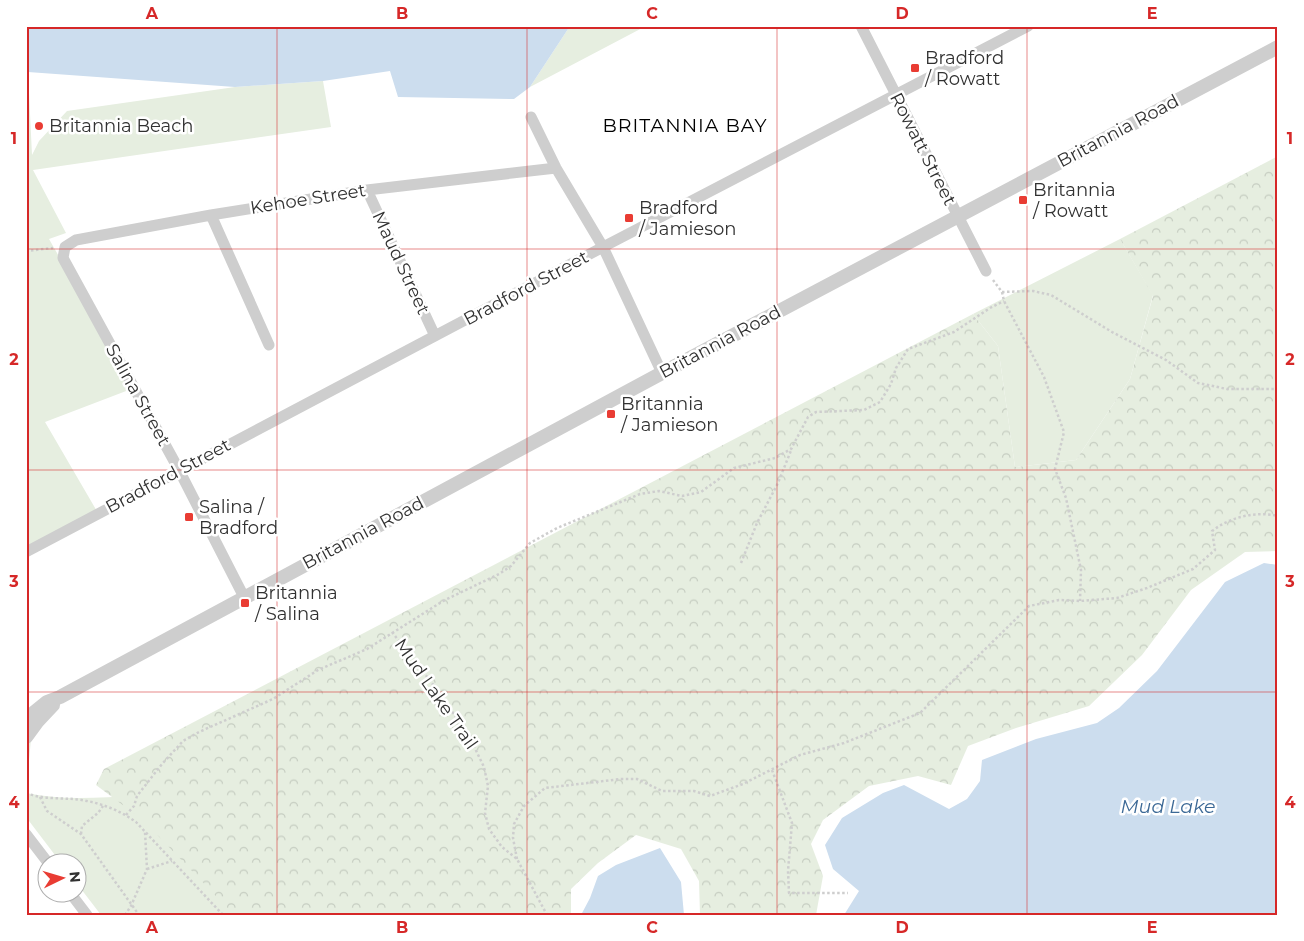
<svg xmlns="http://www.w3.org/2000/svg" width="1304" height="941" font-family="Montserrat,sans-serif">
<style>
.green{fill:#e6eee0}
.forest{fill:url(#forest-crowns)}
.water{fill:#cde}
.lines{fill:none;stroke-linecap:round;stroke-linejoin:round}
.path{stroke:#cecece;stroke-width:2.5;stroke-dasharray:2.5 2.5;stroke-linecap:butt}
.minor{stroke:#cecece;stroke-width:11}
.tertiary{stroke:#cecece;stroke-width:14}
.grid{fill:none;stroke:#d62828;stroke-width:1;stroke-opacity:0.55}
.poi-dot{fill:#e93c33;stroke:#fff;stroke-width:2}
.labels{text-anchor:middle;stroke-width:5;stroke-linejoin:round;paint-order:stroke}
.poi-label{font-size:18px;fill:#313131;stroke:#fff;text-anchor:start}
.street-label{font-size:18px;fill:#313131;stroke:#fff}
.neighbourhood-label{font-size:19px;letter-spacing:1px;fill:#000;stroke:#fff}
.water-label{font-size:19px;font-style:italic;fill:#3c6996;stroke:#fff}
.neatline{fill:none;stroke:#d62828;stroke-width:2}
.grid-label{font-size:16px;text-anchor:middle;font-weight:bold;fill:#d62828}
</style>
<defs>
<pattern id="forest-crowns" width="20" height="18" patternUnits="userSpaceOnUse" patternTransform="scale(1.25)"><rect width="20" height="18" fill="#e6eee0"/><path d="M2 6a3 3 0 1 1 6 0M12 15a3 3 0 1 1 6 0" fill="none" stroke="#c6cdc1"/></pattern>
</defs>
<rect width="100%" height="100%" fill="#fff"/>
<path class="green" d="M570 26H646L530 87Z
M26 71 28 72 32 155 39 141 67 111 235 87 323 81 331 127 33 170 66 233 49 239 134 388 45 422 98 513 26 552Z
M1120 239 1153 295 1130 379 1076 460 1015 467 998 346 973 314Z
M31 739 26 793C63 801 100 797 137 796L251 915H101L78 885V864L61 863 26 817V749Z"/>
<path class="forest" d="M1278 156V551L1245 552 1191 590 1142 655 1089 706 1016 728 968 746 951 785 918 776 869 786 823 820 811 844 823 876 816 915H700L699 881 681 849 636 835 598 863 571 889V915H234L144 821 96 785 104 769 973 314 998 346 1015 467 1076 460 1130 379 1153 296 1120 239Z"/>
<path class="water" d="M26 26H570L530 87 514 99 398 97 390 71 323 81 235 87 28 72 26 71Z
M1264 563 1278 565V915H844L859 891 833 869 825 845 842 818 883 793 904 785 949 809 967 799 980 781 982 760 1036 739 1097 723 1119 708 1157 671 1225 582Z
M660 848 681 882 684 915H581L590 898 598 876 616 865Z"/>
<g class="lines">
<path class="path" d="M26 251 53 248
M993 280 1002 292 1004 301 1044 377 1064 432 1055 469 1066 498 1081 570 1080 601
M1002 292 1033 291 1051 295 1112 332 1166 360 1198 383 1227 389H1278
M741 563 757 523 778 483 792 448
M392 632 435 687 469 736 484 767 488 786 485 813 489 829 502 847 517 859 547 915
M772 770 792 823 788 871 789 893H848
M26 793C41 799 58 798 73 799 96 801 118 809 136 822L223 915
M40 797 47 811 81 834 139 915
M126 815 134 806 137 796 162 764 183 741 199 732 273 699 318 670 367 649 443 601 499 574 511 566 530 543 557 528 640 494 659 491 682 496 701 492 734 468 775 458 791 449 808 417 816 412 864 410 880 402 891 384 896 368 908 349 954 332 990 308 1004 301
M81 834 82 826 98 813 103 806
M517 859 513 838 514 824 524 806 545 788 621 779H637L662 791H694L710 796 743 784 800 755 844 743 920 713 1029 606 1059 600 1080 601 1117 598 1147 588 1193 569 1215 550 1212 531C1230 517 1255 511 1278 516
M147 869 172 861
M125 915 131 906 147 869 145 832"/>
<path class="minor" d="M861 26 986 271
M531 117 556 168 603 247 662 373
M367 190 435 336
M211 215 269 345
M26 552 603 247 1028 26
M244 597 179 470 63 258 65 247 76 240 211 215 367 190 556 168
M26 834 49 864
M71 894 87 915"/>
<path class="tertiary" d="M26 719 47 702 60 697 662 373 1278 47
M26 737 37 722 53 705"/>
</g>
<path class="grid" d="M277 26V915M527 26V915M777 26V915M1027 26V915M26 249H1278M26 470H1278M26 692H1278"/>
<g class="poi-dot">
<rect x="910" y="63" width="10" height="10" rx="2.5"/>
<circle cx="39" cy="126" r="5"/>
<rect x="1018" y="195" width="10" height="10" rx="2.5"/>
<rect x="624" y="213" width="10" height="10" rx="2.5"/>
<rect x="606" y="409" width="10" height="10" rx="2.5"/>
<rect x="184" y="512" width="10" height="10" rx="2.5"/>
<rect x="240" y="598" width="10" height="10" rx="2.5"/>
</g>
<g class="labels">
<g class="poi-label">
<text x="925" y="64">Bradford<tspan x="925" dy="21">/ Rowatt</tspan></text>
<text x="49" y="132">Britannia Beach</text>
<text x="1033" y="196">Britannia<tspan x="1033" dy="21">/ Rowatt</tspan></text>
<text x="639" y="214">Bradford<tspan x="639" dy="21">/ Jamieson</tspan></text>
<text x="621" y="410">Britannia<tspan x="621" dy="21">/ Jamieson</tspan></text>
<text x="199" y="513">Salina /<tspan x="199" dy="21">Bradford</tspan></text>
<text x="255" y="599">Britannia<tspan x="255" dy="21">/ Salina</tspan></text>
</g>
<g class="street-label">
<text transform="translate(1118 131) rotate(-28)" y="6">Britannia Road</text>
<text transform="translate(923 149) rotate(63)" y="6">Rowatt Street</text>
<text transform="translate(308 199) rotate(-9)" y="6">Kehoe Street</text>
<text transform="translate(401 263) rotate(65)" y="6">Maud Street</text>
<text transform="translate(526 288) rotate(-28)" y="6">Bradford Street</text>
<text transform="translate(720 342) rotate(-28)" y="6">Britannia Road</text>
<text transform="translate(138 395) rotate(61)" y="6">Salina Street</text>
<text transform="translate(168 476) rotate(-28)" y="6">Bradford Street</text>
<text transform="translate(363 533) rotate(-28)" y="6">Britannia Road</text>
<text transform="translate(436 694) rotate(55)" y="6">Mud Lake Trail</text>
</g>
<g class="neighbourhood-label">
<text x="685" y="132">BRITANNIA BAY</text>
</g>
<g class="water-label">
<text x="1168" y="813">Mud Lake</text>
</g>
</g>
<rect width="1304" height="941" fill="none" stroke="#ffffff" stroke-width="55"/>
<g transform="translate(62 878) rotate(85)"><circle r="24" fill="#ffffff" stroke="#adadad"/>
<path d="M0-4L9 19L0 12L-9 19Z" fill="#e93c33"/>
<text y="-8" font-size="14" font-weight="bold" text-anchor="middle" fill="#313131">N</text>
</g>
<rect x="28" y="28" width="1248" height="886" class="neatline"/>
<g class="grid-label">
<text x="152" y="19">A</text>
<text x="402" y="19">B</text>
<text x="652" y="19">C</text>
<text x="902" y="19">D</text>
<text x="1152" y="19">E</text>
<text x="14" y="144">1</text>
<text x="1290" y="144">1</text>
<text x="14" y="365">2</text>
<text x="1290" y="365">2</text>
<text x="14" y="587">3</text>
<text x="1290" y="587">3</text>
<text x="14" y="808">4</text>
<text x="1290" y="808">4</text>
<text x="152" y="933">A</text>
<text x="402" y="933">B</text>
<text x="652" y="933">C</text>
<text x="902" y="933">D</text>
<text x="1152" y="933">E</text>
</g>
</svg>
